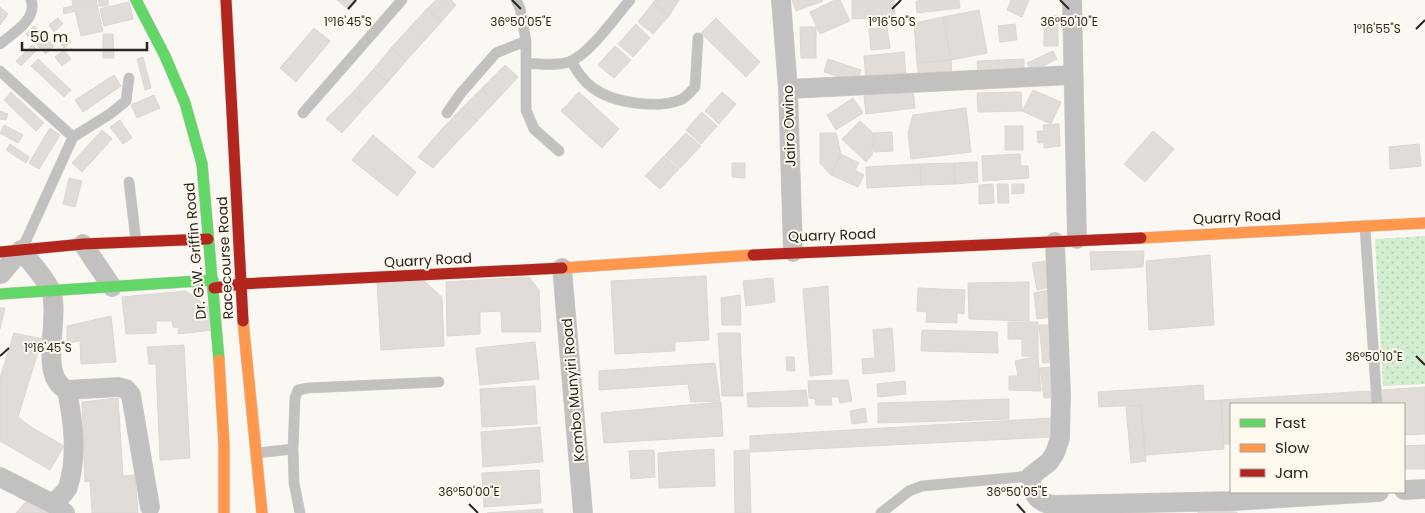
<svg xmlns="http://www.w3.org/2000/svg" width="1425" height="513" font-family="Poppins,sans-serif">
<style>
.park{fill:url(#park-dots)}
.building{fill:#e2dcd9;stroke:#dcd7d3}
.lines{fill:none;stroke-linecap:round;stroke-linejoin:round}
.lane-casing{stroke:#d4d1cd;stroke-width:11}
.street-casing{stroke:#d4d1cd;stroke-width:20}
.fast-casing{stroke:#d4d1cd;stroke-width:12}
.slow-casing{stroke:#d4d1cd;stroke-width:12}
.jam-casing{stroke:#d4d1cd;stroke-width:12}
.lane{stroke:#c3c1bf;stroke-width:10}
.street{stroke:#c3c1bf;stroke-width:19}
.fast{stroke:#63d668;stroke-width:11}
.slow{stroke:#ff974d;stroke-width:11}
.jam{stroke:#b3261e;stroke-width:11}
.ticks{fill:none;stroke:#29251f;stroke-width:2}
.labels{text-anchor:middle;stroke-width:4;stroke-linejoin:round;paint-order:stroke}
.street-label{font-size:14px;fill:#29251f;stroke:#fff8ee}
.ticks-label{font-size:12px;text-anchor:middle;fill:#29251f;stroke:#fff8ee;stroke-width:4;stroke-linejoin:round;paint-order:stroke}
</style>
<defs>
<pattern id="park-dots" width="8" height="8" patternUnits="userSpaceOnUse" patternTransform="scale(1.25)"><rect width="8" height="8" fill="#d3edd0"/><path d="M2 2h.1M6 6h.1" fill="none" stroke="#b5cbb2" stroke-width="1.8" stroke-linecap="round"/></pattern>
</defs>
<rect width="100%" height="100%" fill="#fbf7f2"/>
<path class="park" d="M1425 236V384L1383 386 1375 239Z"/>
<path class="building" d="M72 0H96L103 31 81 36 75 11 64 14 63 8 73 6Z
M99 0H108V6H99Z
M337 0H357L349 10Z
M436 0H451L456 5 442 21 427 9Z
M655 0H679L669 16 653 3Z
M792 0H822L823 1 796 11Z
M835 0H840L850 21 820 34 810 12Z
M852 0H894L895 17 852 19Z
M920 0H959L960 8 917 13 916 2Z
M1011 0H1029L1022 17 1007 10Z
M129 2 133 19 104 26 100 9Z
M653 3 669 16 653 34 638 22Z
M0 7 8 14 0 25Z
M427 9 442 21 424 41 410 27Z
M979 10 987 53 951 60 943 17Z
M1058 15V46H1044V19Z
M943 17 951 60 917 63 914 23Z
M58 18 63 24 54 32 49 25Z
M716 18 760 62 746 77 701 33Z
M636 24 650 38 633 57 618 44Z
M1015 24 1017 40 1000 42 998 26Z
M34 26 54 46 46 54 26 34Z
M410 27 424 41 406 61 391 48Z
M800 27H816V58H801Z
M887 27 890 48 871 50 869 29Z
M314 28 330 41 296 82 280 68Z
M103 34H113L114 58H103Z
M66 36 71 42 64 48 59 41Z
M32 45 37 50 21 66 16 61Z
M615 46 631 60 614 78 598 65Z
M391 48 406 61 388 82 373 70Z
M64 50 71 59 62 66 55 57Z
M1053 51 1057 59 1032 72 1027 63Z
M904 52 906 77 866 82 864 56Z
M143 57 151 88 145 90 137 59Z
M38 59 71 90 64 97 31 66Z
M828 59 861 70 857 82 824 72Z
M1024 59V74L978 77 977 61Z
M951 60 952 75 919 79 917 63Z
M505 65 518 77 495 102 481 89Z
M373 70 388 82 366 106 352 93Z
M114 75 121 86 83 112 75 100Z
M481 89 495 102 477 121 463 107Z
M913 90 915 108 866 114 864 96Z
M1033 90 1061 102 1051 124 1022 111Z
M11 92 44 123 36 131 4 100Z
M579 92 619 129 602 148 561 111Z
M722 92 736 104 719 124 705 111Z
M1021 92 1022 111 978 112 977 93Z
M352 93 366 106 342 133 326 119Z
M154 95 160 108 137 118 131 105Z
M853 98 863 113 836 130 827 115Z
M463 107 477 121 456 143 441 130Z
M966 108 971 152 911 159 908 133 913 115Z
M0 111 8 114 6 120 0 119Z
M702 112 717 126 701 144 686 130Z
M120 120 132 138 123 144 110 127Z
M860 121 873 133 872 155 866 162 842 139Z
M1059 124 1060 146 1044 148V143H1038L1037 131H1044L1043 125Z
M4 125 23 135 18 143 0 133Z
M1005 126H1023V150H1005Z
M50 128 60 135 39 169 29 163Z
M102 130 112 139 82 172 72 163Z
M441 130 456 143 433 168 418 157Z
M1153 131 1174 149 1145 182 1124 164Z
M892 132 893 151 874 152 873 133Z
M686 133 701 146 680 168 665 155Z
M820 133H836L841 154 831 175 820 163Z
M373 135 416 172 397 196 352 160Z
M10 144 29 157 26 163 6 150Z
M1419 144 1421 166 1390 169 1389 147Z
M841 154 859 163 855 170 864 175 858 187 831 175Z
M1020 154 1021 166H1028L1029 178 983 181 982 156Z
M664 156 679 169 660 189 645 176Z
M977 162 978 182 955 184 954 163Z
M732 163H745V178L732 177Z
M954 163 955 184 921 185 920 164Z
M920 164 921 185 867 188 866 167Z
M69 178 82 181 75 207 63 204Z
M993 184 994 203 979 204V185Z
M997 184H1008L1009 203H998Z
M1012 184H1024V193L1012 194Z
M1144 251 1143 267 1091 270 1090 252Z
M1210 255 1214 325 1149 330 1146 261Z
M1047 261 1051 287 1037 290 1032 263Z
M706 276 709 340 675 342V351L615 354 611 281Z
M529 277 539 290 541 332H502L501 311 480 312V334L447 336 446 282Z
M773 278 775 302 746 306 743 281Z
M424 281 442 297 444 346 381 350 377 283Z
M1029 282V321L969 319 968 283Z
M828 286 832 374 810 376 803 289Z
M918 288 965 290 964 314 957 313V323L926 322 927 312 917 311Z
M1049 290 1053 317 1037 319 1034 293Z
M186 291 212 310 214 330 178 334 179 328 173 327 172 321H156V333L126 334 122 297Z
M740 295 741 325H722L721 298Z
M0 308H5L0 329Z
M111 316 116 362 81 364 80 341 67 343V326Z
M1008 322H1038V356H1022V339H1008Z
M1039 325H1051L1055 362 1043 363Z
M892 328 895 371 863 374 862 359 875 358 873 330Z
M922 330 997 332 998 353 921 351Z
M14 333 42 339 18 417 31 427 64 446 50 470 0 441V378Z
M718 333H740L743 396H722Z
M535 342 539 379 480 385 476 348Z
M184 345 190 458 160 460 156 364H149L147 347Z
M1038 356 1041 391 1009 390V376H1018L1015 361Z
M786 357H794L795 371H787Z
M715 363 720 401 691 402 688 384 599 390V371Z
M1054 367 1059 397 1044 398 1040 368Z
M848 380 852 401 840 403 838 397H831L832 405H816L815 399 809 398 808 381Z
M905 381 906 394 878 397 877 384Z
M1203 385 1204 401 1221 400 1224 449 1145 455 1141 405 1099 407 1098 392Z
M535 386 537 424 482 427 480 389Z
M1425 387V434L1404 435V404H1383L1382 390Z
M806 390 808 406 748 407 747 393Z
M1370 391 1371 404H1231V444H1224L1221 400Z
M118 398 123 476 135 475 138 513H92L90 481 85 482 82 402Z
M1009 399V419L878 423V403Z
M721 402 723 436 604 443 601 413Z
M1141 405 1146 461 1131 463 1126 407Z
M865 408 867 422 852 424 850 411Z
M1051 418 1052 437 750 452V436Z
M540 427 543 462 483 467 481 432Z
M1425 445V469H1404V446Z
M714 449 715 486 659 488 658 453Z
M654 450 655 477 631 479 629 451Z
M749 450 751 513H735L734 451Z
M539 470 541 503 484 507 482 473Z
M32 495 52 513H16Z
M543 509V513H487Z
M1198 511 1237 512V513H1198Z"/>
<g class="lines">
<defs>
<path id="lane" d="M516 0 520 8 526 41V110L534 129 559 151
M0 44C13 33 38 19 31 0
M571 61C577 71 583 81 593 88 613 103 657 109 680 100 686 98 691 91 695 87L698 38
M526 63C540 64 556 66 569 62 590 54 615 17 630 0
M0 71 73 137 23 247
M303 113 402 0
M447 113 461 93 496 53 526 41
M73 137 110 114 126 101 129 78
M129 182 136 241
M1365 228 1377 404
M293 449 295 398 298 390 308 388 439 382
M257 453 293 449 294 483 300 513
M881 513 909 491 922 486 1031 476"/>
<path id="street" d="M781 0 788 89 793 252
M1072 0 1077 239
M788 89 1073 75
M1055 242 1061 395 1060 438 1055 453 1049 462 1031 476C1031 493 1037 503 1054 505L1234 501 1379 492
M83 244 112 287
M562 268 583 513
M1 274 21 250C30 262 45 277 51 291 61 318 37 376 67 390L118 387 126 389 131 395 150 507
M0 477 53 504 65 513
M1404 490 1425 489
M53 504C57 499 66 493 68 487 78 456 73 421 67 390"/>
<path id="fast" d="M136 0 165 56 185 103 202 164 219 360
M0 294 213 280"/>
<path id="slow" d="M1141 238 1425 223
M562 268 753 255
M243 321 262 513
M219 360 224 445V513"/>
<path id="jam" d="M226 0 243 321
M0 252 83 244 208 239
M753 255 1141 238
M214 288 241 284 562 268"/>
</defs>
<use href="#lane" class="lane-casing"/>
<use href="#street" class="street-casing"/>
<use href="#fast" class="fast-casing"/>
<use href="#slow" class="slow-casing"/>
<use href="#jam" class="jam-casing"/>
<use href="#lane" class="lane"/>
<use href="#street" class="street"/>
<use href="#fast" class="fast"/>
<use href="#slow" class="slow"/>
<use href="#jam" class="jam"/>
</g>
<path class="ticks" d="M512 0 521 9M1060 0 1069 9M348 9 356 0M892 9 901 0M1416 29 1425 20M0 356 9 348M1416 356 1425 365M469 504 478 513M1017 504 1025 513"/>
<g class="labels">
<g class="street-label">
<text transform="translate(789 126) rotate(-92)" y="5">Jairo Owino</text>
<text transform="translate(1237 217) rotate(-3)" y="5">Quarry Road</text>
<text transform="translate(832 235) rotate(-2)" y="5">Quarry Road</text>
<text transform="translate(195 251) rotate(-95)" y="5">Dr. G.W. Griffin Road</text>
<text transform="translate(225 258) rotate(-93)" y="5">Racecourse Road</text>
<text transform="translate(428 260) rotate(-3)" y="5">Quarry Road</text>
<text transform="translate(573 390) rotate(-95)" y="5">Kombo Munyiri Road</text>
</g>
</g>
<g class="ticks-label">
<text x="521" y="26">36°50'05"E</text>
<text x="892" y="26">1°16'50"S</text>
<text x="1069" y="26">36°50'10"E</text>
<text x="348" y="26">1°16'45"S</text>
<text x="1377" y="33">1°16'55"S</text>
<text x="48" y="352">1°16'45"S</text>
<text x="1374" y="361">36°50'10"E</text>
<text x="469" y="496">36°50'00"E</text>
<text x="1017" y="496">36°50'05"E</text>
</g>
<rect x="1230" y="403" width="175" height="90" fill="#fff8ee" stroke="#a9a49b"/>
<rect x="1240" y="419" width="25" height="8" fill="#63d668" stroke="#a9a49b"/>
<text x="1275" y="428" font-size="15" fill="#29251f">Fast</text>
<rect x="1240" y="444" width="25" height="8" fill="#ff974d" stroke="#a9a49b"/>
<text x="1275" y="453" font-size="15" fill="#29251f">Slow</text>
<rect x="1240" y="469" width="25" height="8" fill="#b3261e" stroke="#a9a49b"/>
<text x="1275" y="478" font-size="15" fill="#29251f">Jam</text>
<path d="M22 42v8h125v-8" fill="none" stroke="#29251f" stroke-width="2.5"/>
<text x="30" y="42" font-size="15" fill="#29251f" stroke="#fff8ee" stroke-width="4" paint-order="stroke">50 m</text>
</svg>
